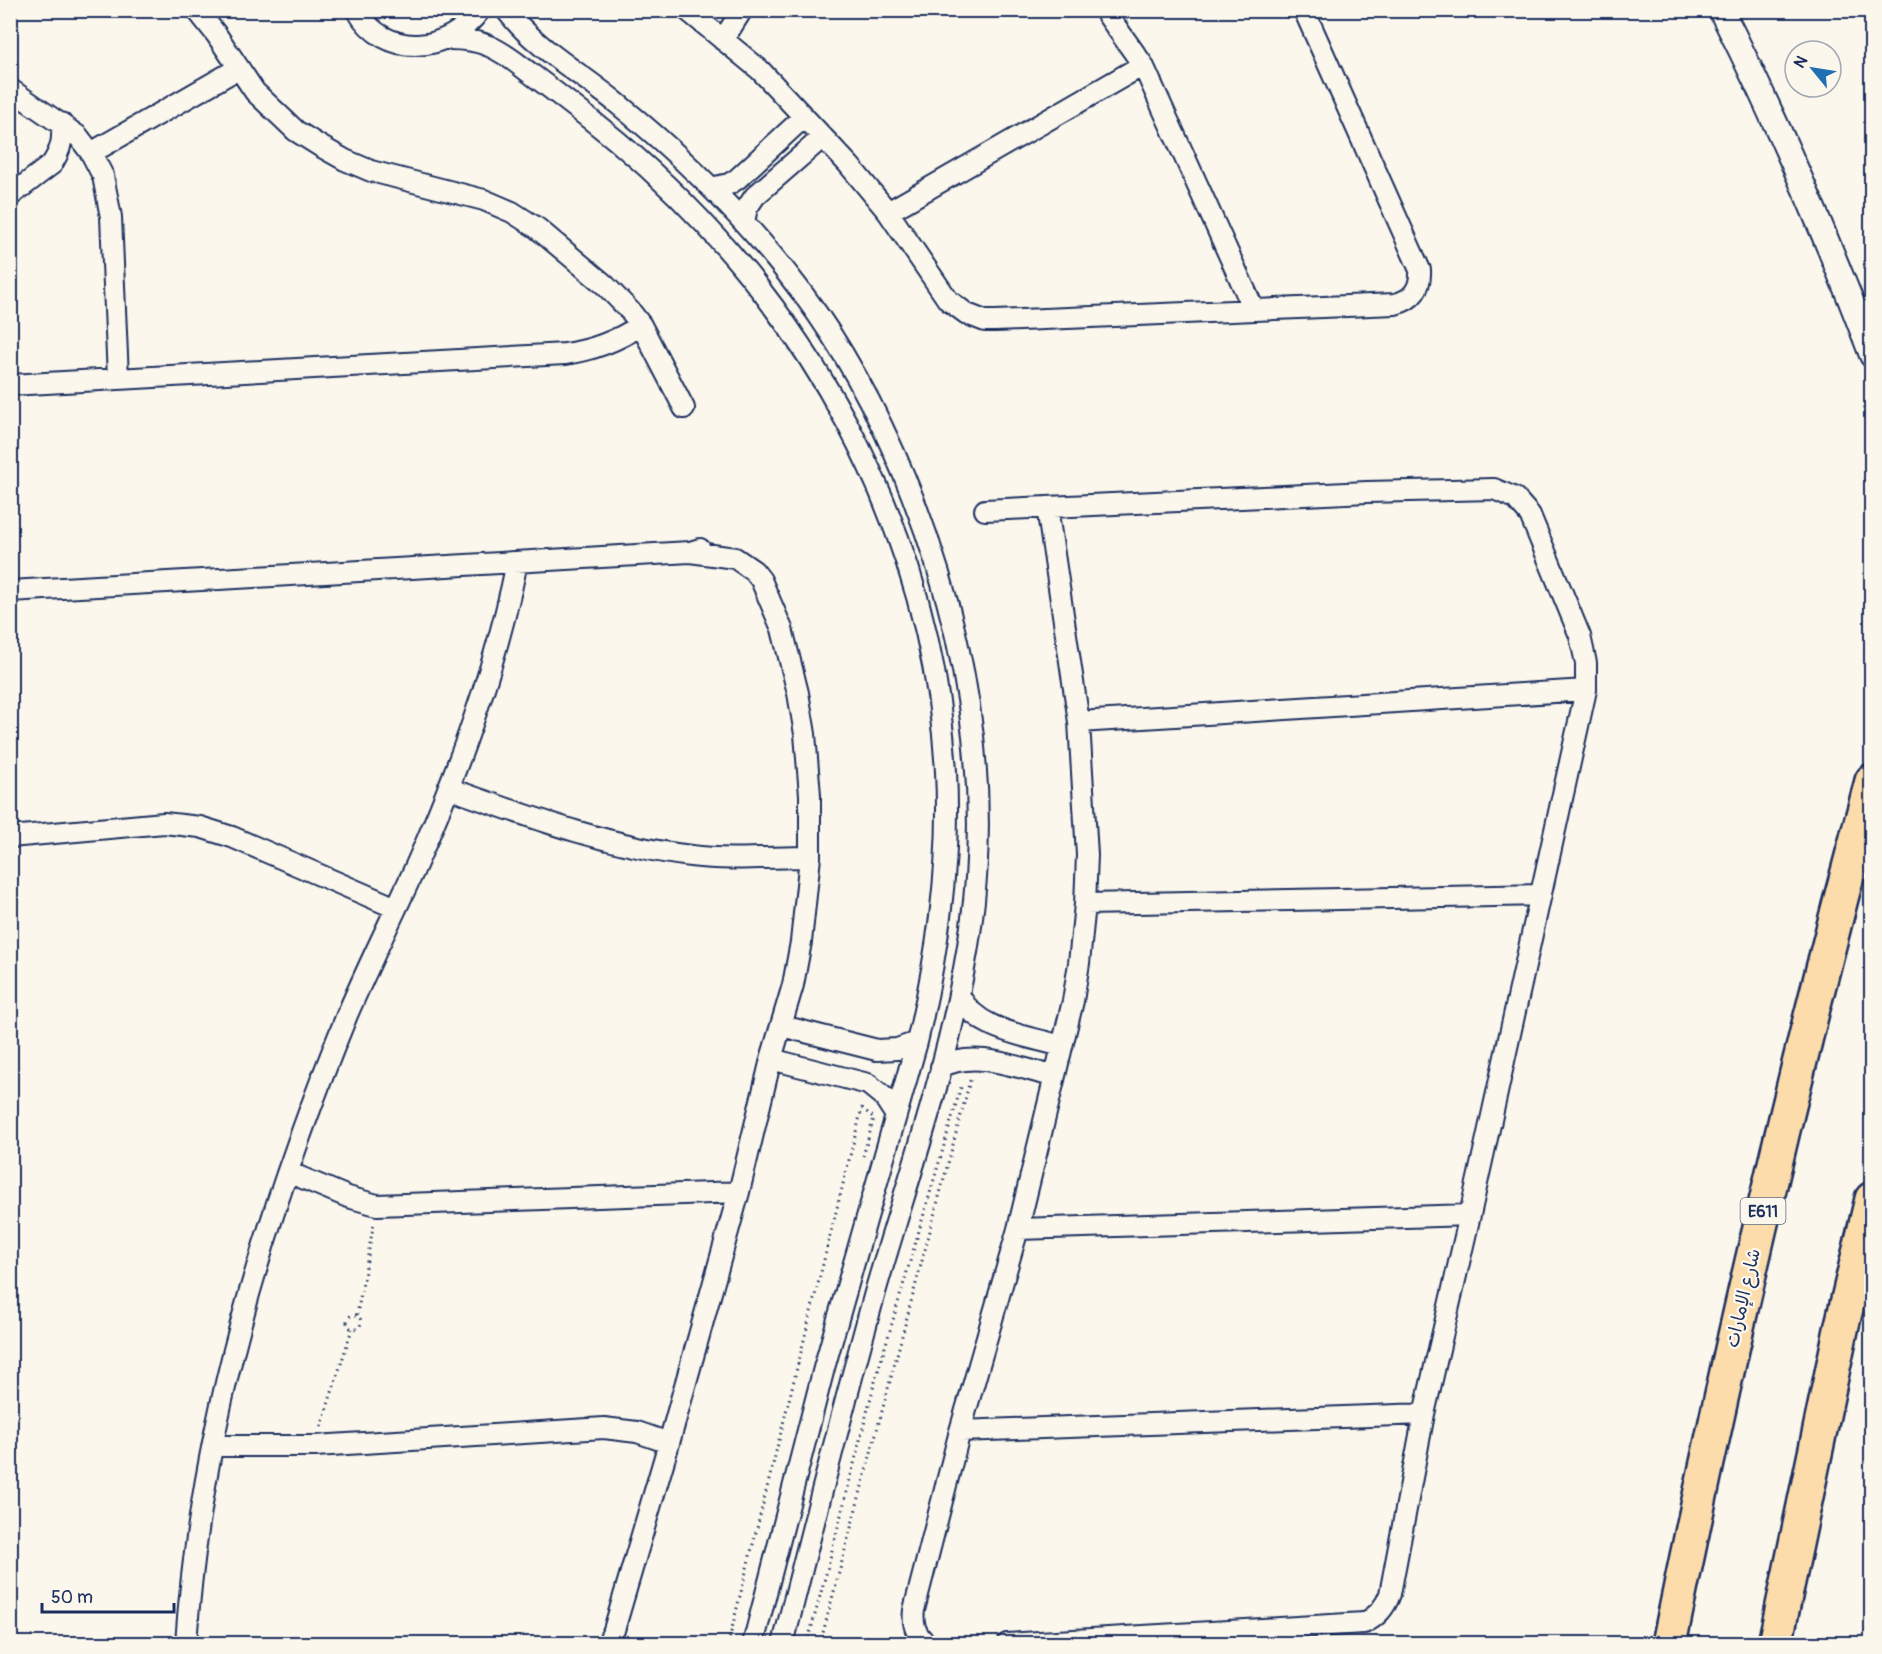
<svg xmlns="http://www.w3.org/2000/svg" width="1882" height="1654" font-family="Pangolin,'Playpen Sans Arabic',sans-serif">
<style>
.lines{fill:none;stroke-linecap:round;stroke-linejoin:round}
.minor-casing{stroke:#1b2f5e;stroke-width:24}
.tertiary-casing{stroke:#1b2f5e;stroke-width:28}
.motorway-casing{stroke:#1b2f5e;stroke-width:38}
.path{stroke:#1b2f5e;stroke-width:3;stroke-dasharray:1.5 4.5;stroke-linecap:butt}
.minor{stroke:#fbf7ec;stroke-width:20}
.tertiary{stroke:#fbf7ec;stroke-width:24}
.motorway{stroke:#fddcac;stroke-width:33}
.labels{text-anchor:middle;stroke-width:4.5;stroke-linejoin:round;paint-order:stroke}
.shield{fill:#fbf7ec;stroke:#5e6b89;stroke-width:1.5}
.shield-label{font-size:16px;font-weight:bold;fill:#1b2f5e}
.street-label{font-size:18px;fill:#1b2f5e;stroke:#fbf7ec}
</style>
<rect width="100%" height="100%" fill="#fbf7ec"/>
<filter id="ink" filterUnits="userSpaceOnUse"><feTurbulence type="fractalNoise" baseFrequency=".0167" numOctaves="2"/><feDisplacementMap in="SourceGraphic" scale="12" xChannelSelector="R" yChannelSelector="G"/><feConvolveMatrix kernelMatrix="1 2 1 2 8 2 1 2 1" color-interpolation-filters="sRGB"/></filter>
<g filter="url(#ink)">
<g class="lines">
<defs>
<path id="minor" d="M197 10 216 34 255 92 296 131 320 146 345 160 371 171 484 200 512 212 537 228 605 285 631 312 641 325 684 408
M357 10C385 60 449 53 480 10
M506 10C536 49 581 73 618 104 687 160 750 223 803 294 845 350 878 413 905 478 963 620 992 773 971 926 954 1049 911 1169 876 1289 843 1407 813 1525 783 1644
M687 10 760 70 849 165 888 212 948 300 967 314 985 321H995L1395 304C1413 300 1421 288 1420 270L1304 10
M1104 10 1143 65 1254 310
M448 39C462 39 476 40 489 46 506 53 520 66 534 76 562 97 589 118 616 140 804 298 932 523 946 772 951 863 938 953 917 1042L824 1368 753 1644
M723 40 742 10
M10 89 78 136 91 153 103 176 111 217 118 378
M91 153 239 68
M711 188 729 184 737 179 804 117
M10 196 52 164C61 150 64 138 61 123
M888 212 1143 65
M744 222 747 208 755 196 823 137
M10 385 565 354C594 350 617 341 641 325
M985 510 1367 492 1494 489 1515 498 1530 515 1580 636 1586 663V690L1470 1215 1424 1414 1390 1594C1385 1608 1377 1617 1364 1623L1007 1644
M10 591 690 552 700 549
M1079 722 1586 690
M448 788C527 816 607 846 691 856 730 861 771 857 810 857
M10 837 164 823 200 827 232 837 396 908
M1085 904 1541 895
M959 995C977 1031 1024 1035 1061 1046
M782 1026 877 1050 897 1049 917 1042
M771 1059 868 1084 884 1097 895 1114
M941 1067C976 1049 1017 1068 1053 1076
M288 1172 348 1197 377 1205 739 1192
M1018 1229 1470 1215
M960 1431 1424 1414
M213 1446H315L604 1428 637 1432 669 1443
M186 1644C200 1427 265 1215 347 1015 368 966 392 918 414 870 458 771 496 668 517 562
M607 1644 614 1630 669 1443 739 1192 771 1059 793 985 801 942 810 857V795L805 734 798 693 782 629 761 580 754 571 735 558 690 552
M927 1644C916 1635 912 1625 914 1610L960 1431 1018 1229 1073 1001 1079 963 1085 904 1087 855 1079 722 1047 507"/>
<path id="tertiary" d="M1721 10C1778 123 1827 237 1872 355"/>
<path id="motorway" d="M1669 1644C1728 1354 1795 1067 1872 781
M1775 1644 1842 1325 1872 1199"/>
</defs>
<use href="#minor" class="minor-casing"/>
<use href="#tertiary" class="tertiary-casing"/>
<use href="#motorway" class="motorway-casing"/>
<path class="path" d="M862 1108 874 1118 863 1156
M347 1322a7 7 0 1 1 14 0a7 7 0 1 1-14 0Z
M357 1315 374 1222
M321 1427 352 1329
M1377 1635 1382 1644
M728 1644 863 1104
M807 1644 826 1574 874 1385 961 1087
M820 1644 971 1077"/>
<use href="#minor" class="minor"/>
<use href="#tertiary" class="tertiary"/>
<use href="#motorway" class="motorway"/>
</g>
</g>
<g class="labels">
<rect class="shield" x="1740.5" y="1198" width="45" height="26" rx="4.5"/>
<g class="shield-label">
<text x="1763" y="1217">E611</text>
</g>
<g class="street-label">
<text transform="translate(1743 1298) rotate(-77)" y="6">شارع الإمارات</text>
</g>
</g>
<rect width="1882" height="1654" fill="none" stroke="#fbf7ec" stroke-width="36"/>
<rect x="18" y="18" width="1846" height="1618" fill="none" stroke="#1b2f5e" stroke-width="2" filter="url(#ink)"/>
<g transform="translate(1813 69) rotate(300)"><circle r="28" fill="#fbf7ec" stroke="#a1a7b3" stroke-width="1.5"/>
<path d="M0-4.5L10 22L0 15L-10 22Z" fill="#1f6fb2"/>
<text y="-9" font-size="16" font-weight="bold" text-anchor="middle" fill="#1b2f5e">N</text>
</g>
<path d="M42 1603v9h132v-9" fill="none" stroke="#1b2f5e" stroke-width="3"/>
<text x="51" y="1603" font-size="18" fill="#1b2f5e" stroke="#fbf7ec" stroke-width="4.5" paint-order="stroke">50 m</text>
</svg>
